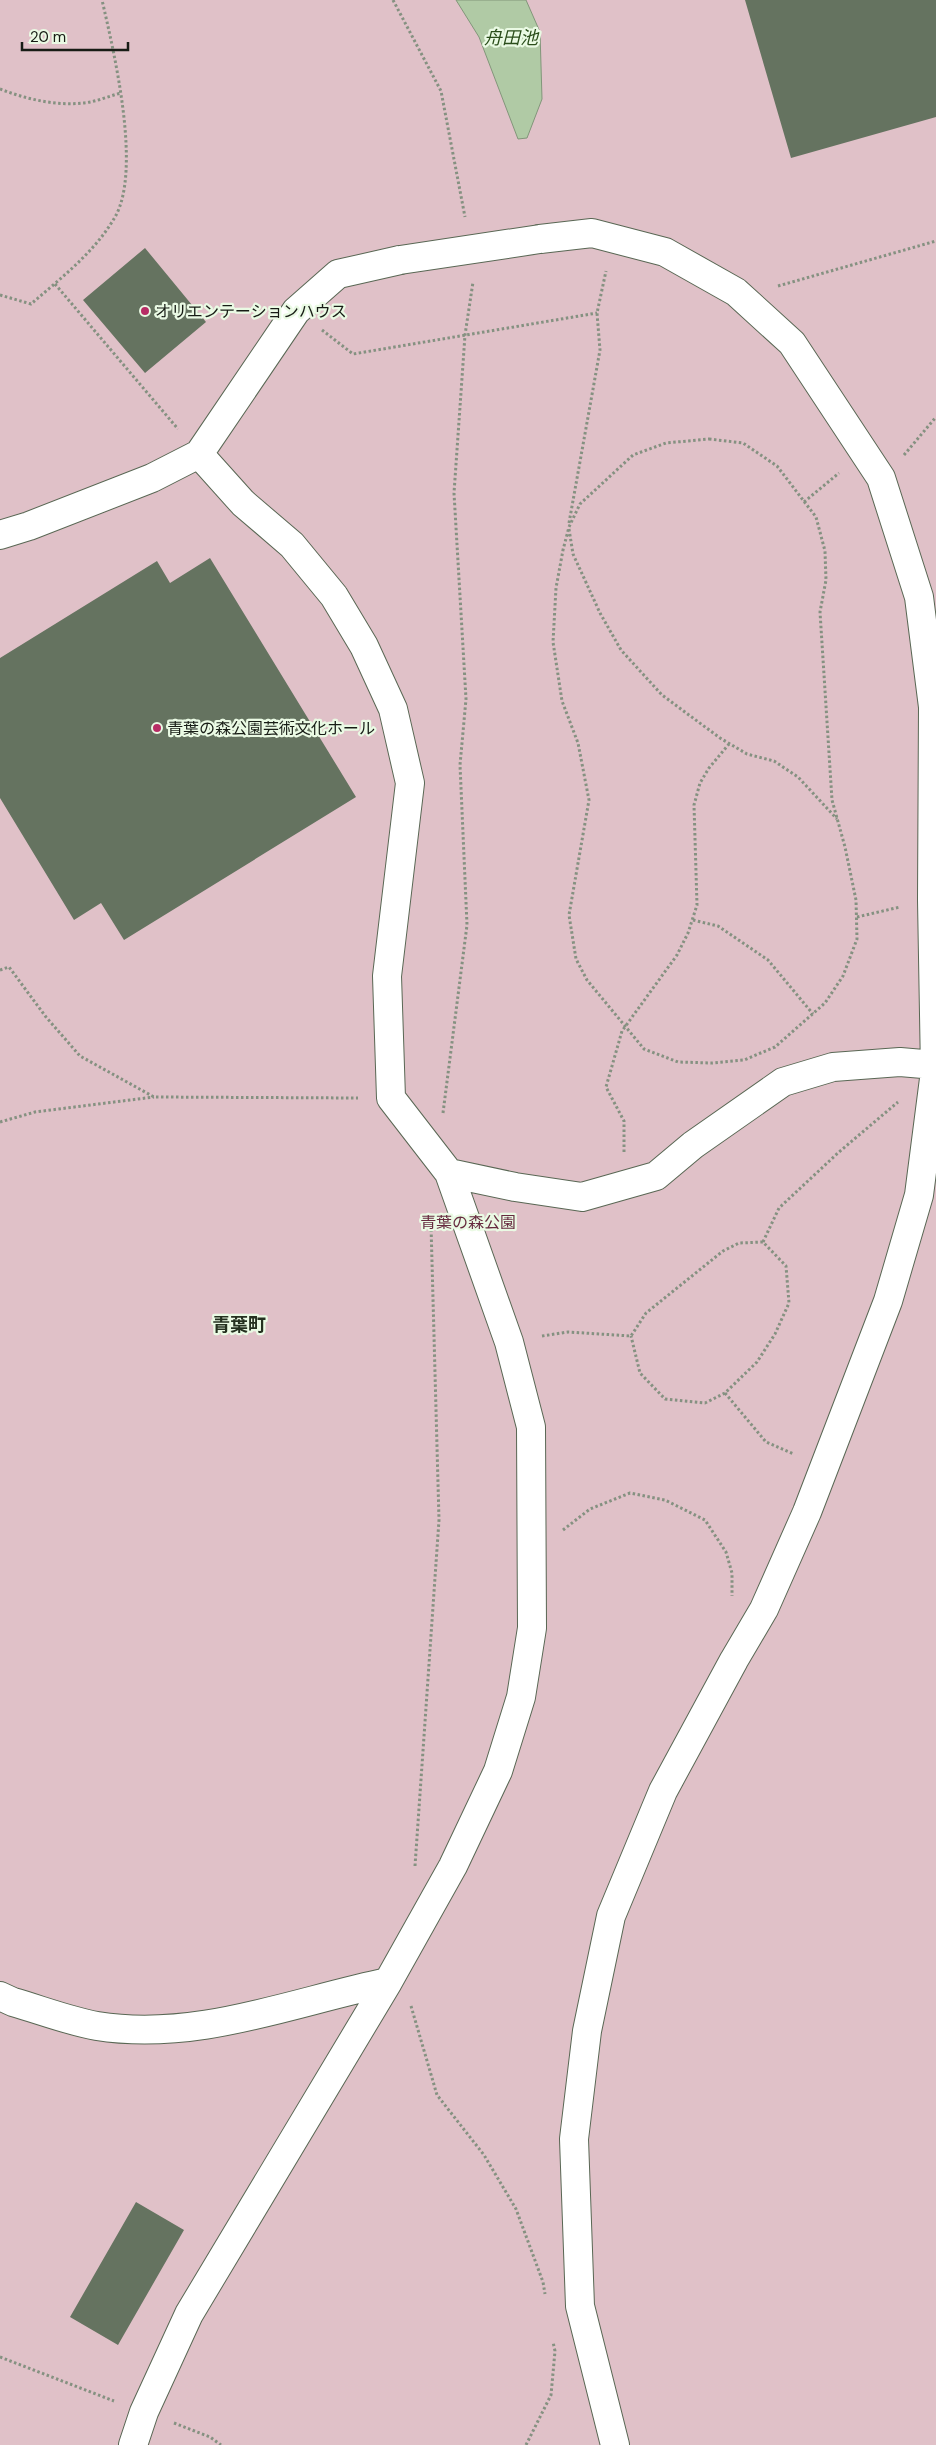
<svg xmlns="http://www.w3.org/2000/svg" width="936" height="2445" font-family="'DM Sans','Noto Sans JP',sans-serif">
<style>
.green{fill:#e0c1c8}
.water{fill:#b0caa5;stroke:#82967a}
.building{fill:#657360}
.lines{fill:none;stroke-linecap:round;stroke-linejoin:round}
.minor-casing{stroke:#596754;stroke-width:30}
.path{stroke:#859181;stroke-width:3;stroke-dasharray:2.5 2.5;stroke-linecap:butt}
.minor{stroke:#fff;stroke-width:28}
.minor-bridge-casing{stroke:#596754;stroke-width:30;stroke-linecap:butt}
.minor-bridge{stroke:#fff;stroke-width:28}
.poi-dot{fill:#b72c65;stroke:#eafae4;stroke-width:2}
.labels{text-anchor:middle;stroke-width:4.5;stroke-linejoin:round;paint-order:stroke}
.poi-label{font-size:16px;fill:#171c15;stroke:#eafae4;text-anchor:start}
.park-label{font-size:16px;fill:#662b3f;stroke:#eafae4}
.water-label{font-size:18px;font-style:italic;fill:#2a4d1a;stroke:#eafae4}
.neighbourhood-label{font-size:18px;font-weight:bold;fill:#24301f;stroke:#eafae4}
</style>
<rect width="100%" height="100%" fill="#dcedd6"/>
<path class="green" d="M0 0H936V2445H0Z"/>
<path class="water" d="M456 0H526L540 32 542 99 527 138 518 139 479 37Z"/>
<path class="building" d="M745 0H936V117L791 158Z
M145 248 206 322 145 373 83 300Z
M210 558 356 797 124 940 101 903 74 920 0 798V658L157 561 170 583Z
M136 2202 184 2230 118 2345 70 2317Z"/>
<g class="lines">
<defs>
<path id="minor" d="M540 239 592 233 665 252 736 292 792 343 881 478 919 597 933 707 932 900 935 1071 919 1195 888 1301 807 1512 764 1609 734 1660 663 1791 611 1916 587 2031 574 2139 580 2306 615 2445
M0 535 29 526 152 478 199 454 296 311 338 274 400 260
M449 1173 515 1187 582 1197 656 1176 693 1145 783 1082 833 1067 900 1062 935 1065
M0 1996 13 2002C41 2010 69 2021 97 2026 197 2042 292 2002 388 1982
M133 2445 144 2412 189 2314 388 1982 453 1866 498 1771 521 1697 532 1628 531 1427 509 1342 449 1173 391 1098 387 976 410 783 393 709 364 646 334 596 292 545 243 503 199 454"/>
</defs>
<use href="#minor" class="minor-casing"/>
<path class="path" d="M393 0 441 91 465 217
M0 89C26 99 55 106 83 103 96 102 109 96 121 93
M55 284 178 429
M778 286 936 241
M0 295 31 304C61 278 95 252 115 217 142 170 114 52 102 0
M322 330 353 354 597 313
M709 439 743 443 777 466 816 517 825 551 826 580 820 612 832 800 845 847 856 900 857 939 843 976 825 1003 775 1047 744 1060 712 1063 678 1062 644 1049 587 980 576 959 569 915 589 800 578 743 562 701 553 642 556 588 563 550 569 527 580 504 633 455 666 443Z
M904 455 936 417
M804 502 839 473
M569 523 600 350 597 313 606 271
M569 529 573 554 600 613 621 650 662 695 720 738 747 754 774 761 798 777 837 819
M857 917 900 907
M693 920 718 926 768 960 813 1014
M0 970 9 967 46 1017 80 1056 154 1097 358 1098
M443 1113 467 925 460 765 466 699 454 493 465 335 473 282
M0 1122 35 1112 154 1097
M624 1152V1121L606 1087 622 1031 677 955 688 933 697 905 694 805 700 783 709 768 729 744
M763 1242 779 1208 839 1152 898 1102
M542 1336 568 1332 631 1336 646 1313 723 1251 739 1243 763 1242 786 1266 789 1303 775 1334 757 1362 725 1393 705 1403 665 1399 640 1373 631 1336
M725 1393 766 1442 794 1454
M563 1530 590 1509 630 1493 665 1500 705 1520 726 1552 732 1573V1596
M415 1866 439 1520 431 1225
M411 2006 437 2095 484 2155 516 2209 543 2282 545 2294
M0 2357 114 2401
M174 2423 210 2437 221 2445
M526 2445 551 2395 555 2351 553 2342"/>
<use href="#minor" class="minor"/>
<defs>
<path id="minor-bridge" d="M400 260 540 239"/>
</defs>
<use href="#minor-bridge" class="minor-bridge-casing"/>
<use href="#minor-bridge" class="minor-bridge"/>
</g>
<g class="poi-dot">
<circle cx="145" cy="311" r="5"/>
<circle cx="157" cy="728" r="5"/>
</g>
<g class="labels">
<g class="poi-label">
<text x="155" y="317">オリエンテーションハウス</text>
<text x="167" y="734">青葉の森公園芸術文化ホール</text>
</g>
<g class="park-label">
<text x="468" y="1228">青葉の森公園</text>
</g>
<g class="water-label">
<text x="511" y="44">舟田池</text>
</g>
<g class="neighbourhood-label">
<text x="239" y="1331">青葉町</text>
</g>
</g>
<path d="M22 42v8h106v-8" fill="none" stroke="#171c15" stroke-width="2.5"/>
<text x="30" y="42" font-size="15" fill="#171c15" stroke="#eafae4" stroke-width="4" paint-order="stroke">20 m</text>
</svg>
